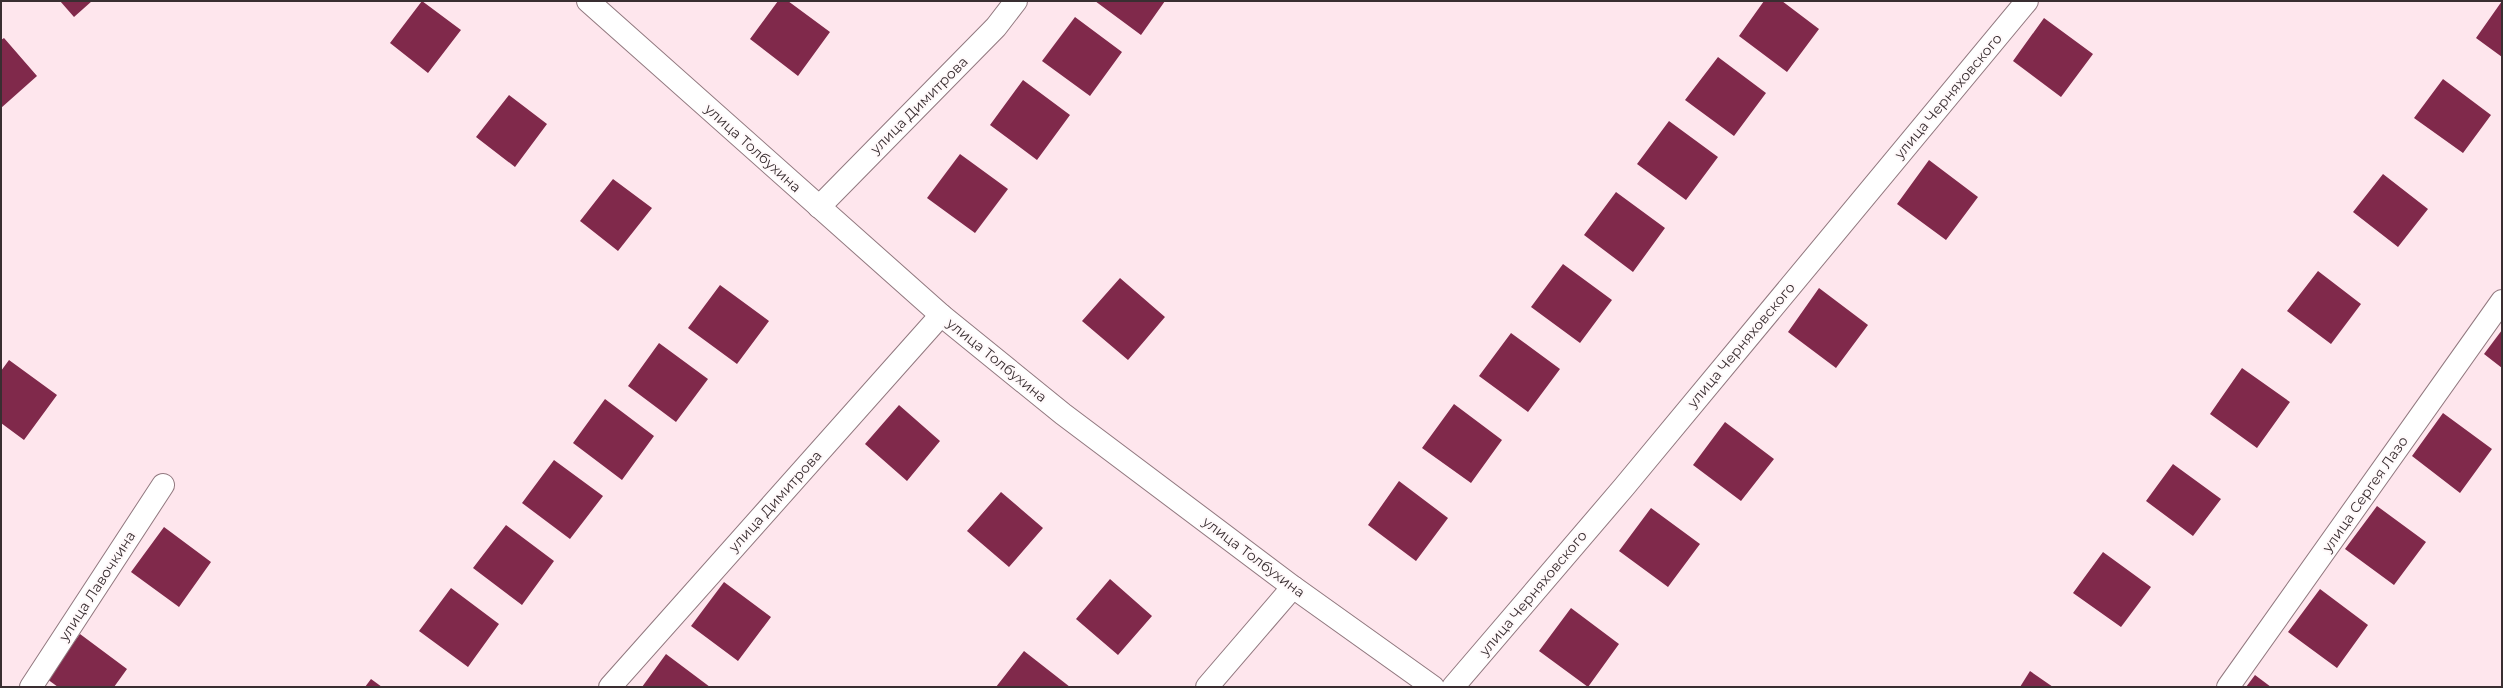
<svg xmlns="http://www.w3.org/2000/svg" width="2503" height="688" font-family="Montserrat,sans-serif">
<style>
.building{fill:#80294b}
.lines{fill:none;stroke-linecap:round;stroke-linejoin:round}
.minor-casing{stroke:#91787f;stroke-width:24}
.tertiary-casing{stroke:#91787f;stroke-width:24}
.minor{stroke:#fff;stroke-width:22}
.tertiary{stroke:#fff;stroke-width:22}
.labels{text-anchor:middle;stroke-width:4;stroke-linejoin:round;paint-order:stroke}
.street-label{font-size:14px;fill:#392e31;stroke:#fff9fa}
</style>
<rect width="100%" height="100%" fill="#fee6ed"/>
<path class="building" d="M60 1H92L74 17Z
M422 1 461 30 428 73 390 43Z
M778 1H788L830 32 798 76 750 39Z
M1095 1H1165L1141 35Z
M1764 1H1782L1819 29 1787 72 1739 36Z
M2502 1V57L2476 38Z
M1075 17 1122 52 1090 96 1042 61Z
M2044 18 2093 54 2061 97 2013 61Z
M4 38 37 76 1 108V40Z
M1718 57 1766 93 1734 136 1685 100Z
M2443 79 2491 115 2463 153 2414 118Z
M1023 80 1070 115 1037 160 990 125Z
M509 95 547 124 515 167 476 137Z
M1669 121 1718 157 1686 200 1637 164Z
M960 154 1008 189 975 233 927 198Z
M1929 160 1978 197 1946 240 1897 204Z
M2383 174 2428 209 2398 247 2353 212Z
M613 179 652 208 618 251 580 221Z
M1616 192 1665 228 1633 272 1584 235Z
M1563 264 1612 300 1580 343 1531 307Z
M2318 271 2361 304 2331 344 2287 311Z
M1120 278 1165 317 1128 360 1082 321Z
M720 285 769 321 737 364 688 328Z
M1819 288 1868 325 1836 368 1788 332Z
M2502 330V368L2484 354Z
M1511 333 1560 369 1528 412 1479 376Z
M659 343 708 379 676 422 628 386Z
M9 360 57 395 24 440 1 423V371Z
M2242 368 2290 402 2257 448 2210 414Z
M605 399 654 436 622 480 573 443Z
M1454 404 1502 440 1471 483 1422 448Z
M899 405 940 441 907 481 865 444Z
M2443 413 2492 449 2460 493 2412 456Z
M1725 422 1774 459 1741 501 1693 465Z
M554 460 603 496 570 539 522 503Z
M2173 464 2221 499 2193 536 2146 501Z
M1399 481 1448 518 1416 561 1368 525Z
M1001 492 1043 528 1009 567 967 531Z
M2377 506 2426 542 2394 585 2345 549Z
M1651 508 1700 544 1668 587 1619 551Z
M506 525 554 561 522 605 473 568Z
M164 527 211 562 179 607 131 572Z
M2103 552 2151 587 2121 627 2073 593Z
M1110 579 1152 616 1118 655 1076 619Z
M724 582 771 617 738 661 691 626Z
M451 588 499 624 468 667 419 631Z
M2320 589 2368 625 2337 668 2288 632Z
M1571 608 1619 644 1588 687 1539 651Z
M80 634 127 669 114 687H58L47 679Z
M1024 651 1070 687H996Z
M666 654 710 687H642Z
M2030 671 2053 687H2020Z
M2255 675 2271 687H2246Z
M371 679 382 687H365Z"/>
<g class="lines">
<defs>
<path id="minor" d="M819 207 996 27 1016 1
M31 687 163 485
M610 687 941 315
M1207 687 1293 587
M1453 687 1624 487 2027 1
M2228 687 2502 301"/>
<path id="tertiary" d="M588 1 941 315 1063 414 1293 587 1433 687"/>
</defs>
<use href="#minor" class="minor-casing"/>
<use href="#tertiary" class="tertiary-casing"/>
<use href="#minor" class="minor"/>
<use href="#tertiary" class="tertiary"/>
</g>
<g class="labels">
<g class="street-label">
<text transform="translate(1948 96) rotate(-50)" y="5">улица Черняховского</text>
<text transform="translate(919 105) rotate(-45)" y="5">улица Димитрова</text>
<text transform="translate(753 148) rotate(42)" y="5">улица Толбухина</text>
<text transform="translate(1741 345) rotate(-50)" y="5">улица Черняховского</text>
<text transform="translate(997 360) rotate(39)" y="5">улица Толбухина</text>
<text transform="translate(2365 494) rotate(-55)" y="5">улица Сергея Лазо</text>
<text transform="translate(775 501) rotate(-48)" y="5">улица Димитрова</text>
<text transform="translate(1254 557) rotate(37)" y="5">улица Толбухина</text>
<text transform="translate(97 586) rotate(-57)" y="5">улица Лавочкина</text>
<text transform="translate(1533 593) rotate(-50)" y="5">улица Черняховского</text>
</g>
</g>
<rect width="2503" height="688" fill="none" stroke="#392e31" stroke-width="4"/>
</svg>
